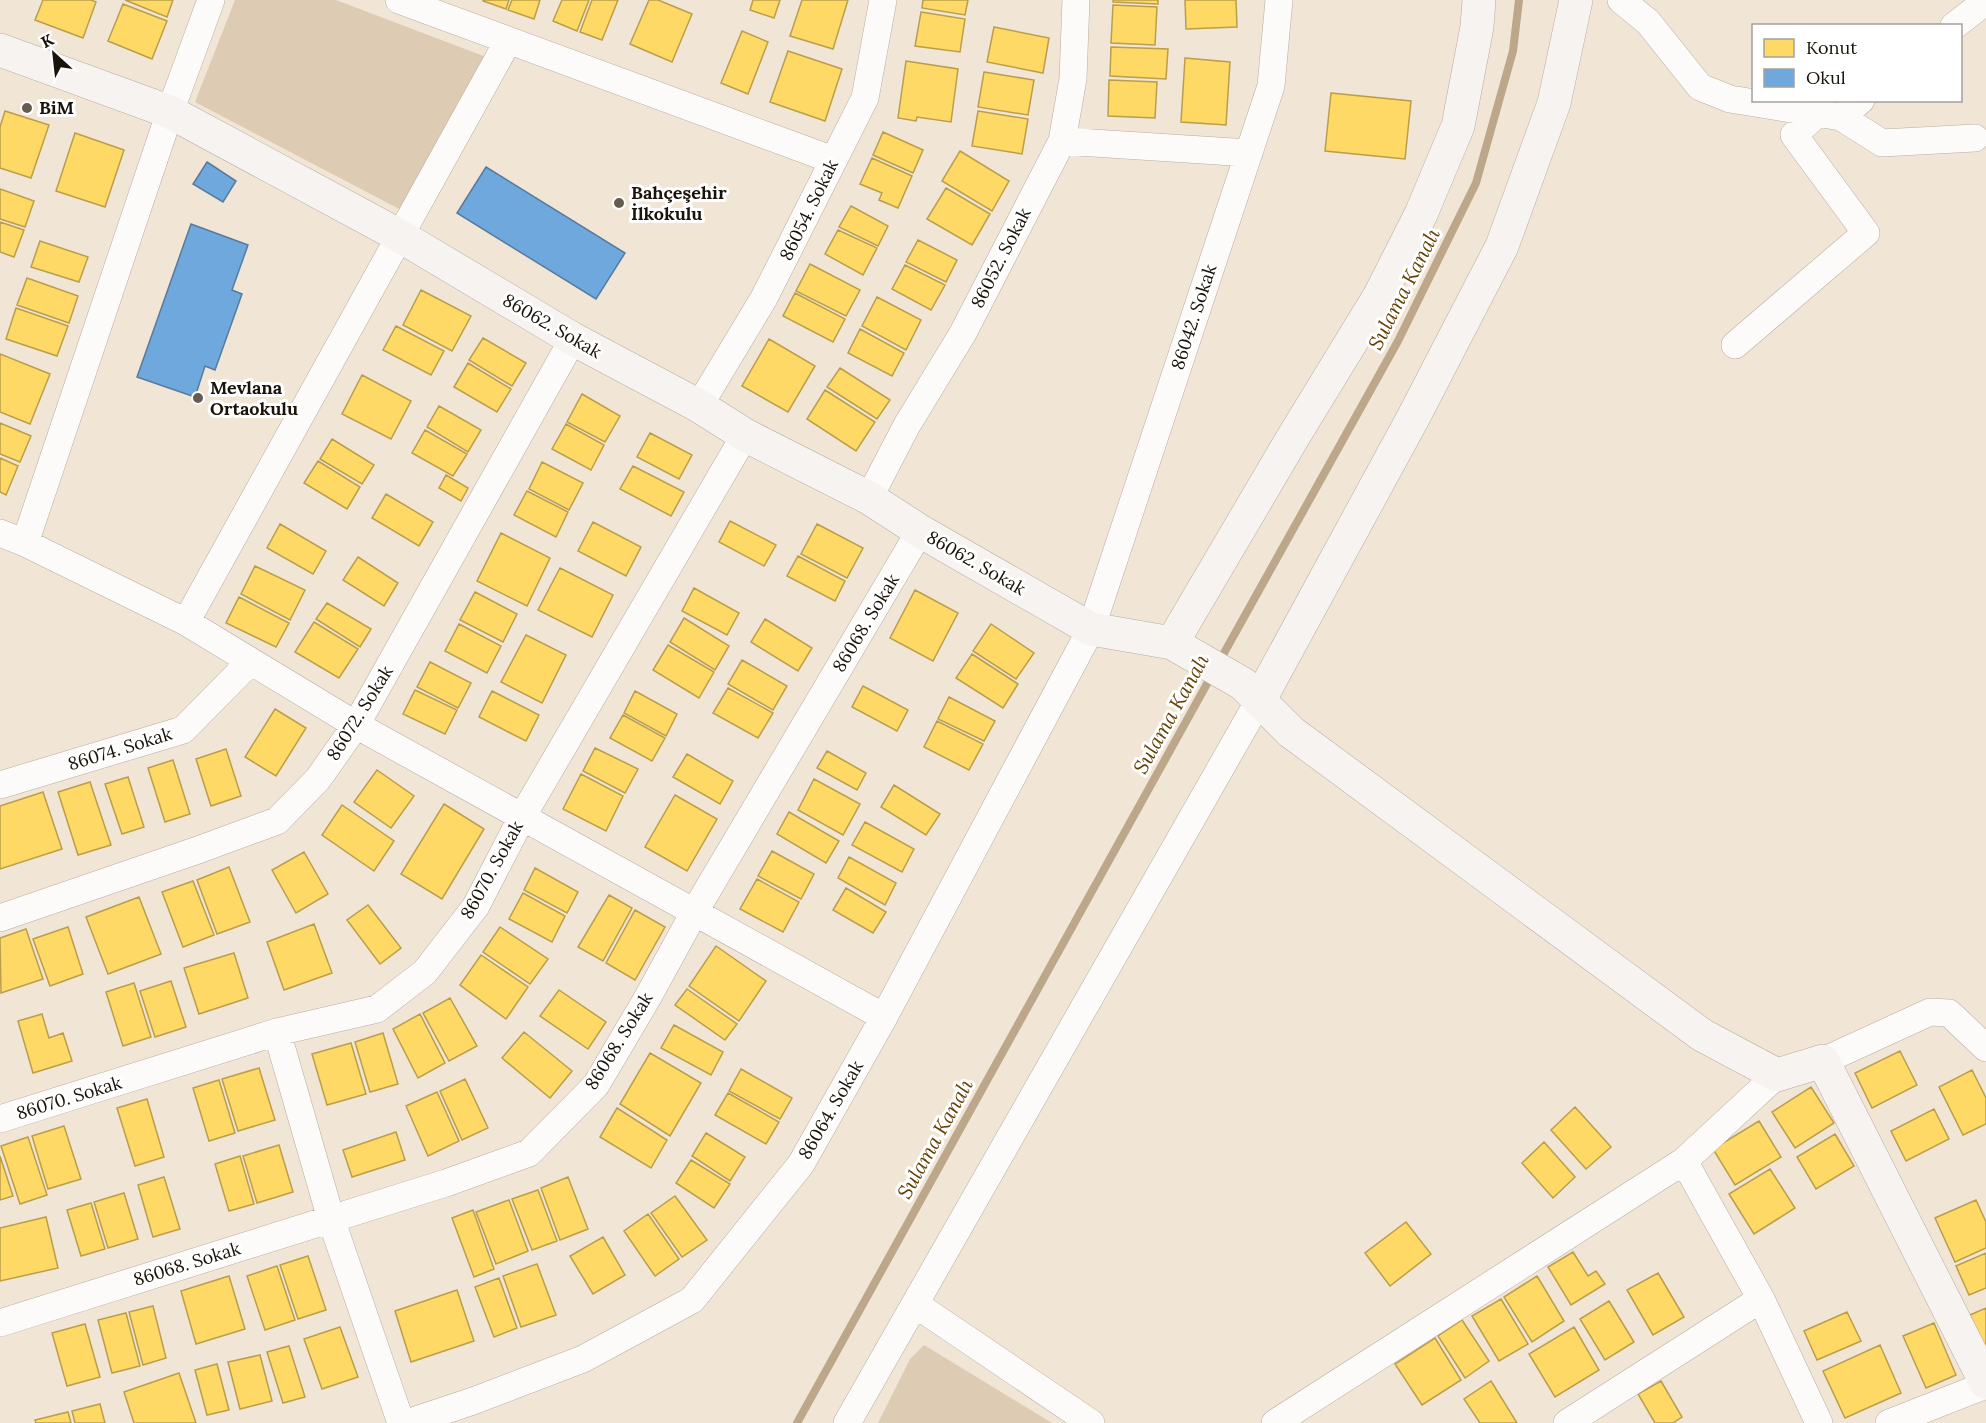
<svg xmlns="http://www.w3.org/2000/svg" width="1986" height="1423" font-family="Lora,serif">
<style>
.green{fill:#ddcbb3}
.homes{fill:#ffd966;stroke:#ba9e4a;stroke-width:1.5}
.schools{fill:#6fa8dc;stroke:#567b9d;stroke-width:1.5}
.lines{fill:none;stroke-linecap:round;stroke-linejoin:round}
.stream{stroke:#bca78a;stroke-width:8}
.street-casing{stroke:#b6ada2;stroke-width:28}
.secondary-casing{stroke:#b6ada2;stroke-width:34}
.street{stroke:#fdfbf9;stroke-width:27}
.secondary{stroke:#f7f3f0;stroke-width:33}
.poi-dot{fill:#655c51;stroke:#fff;stroke-width:2}
.labels{text-anchor:middle;stroke-width:6;stroke-linejoin:round;paint-order:stroke}
.poi-label{font-size:18px;font-weight:bold;fill:#1a1309;stroke:#fff;text-anchor:start}
.street-label{font-size:18px;fill:#1a1309;stroke:#fff}
.water-label{font-size:20px;font-style:italic;fill:#633f00;stroke:#fff}
</style>
<rect width="100%" height="100%" fill="#f1e5d6"/>
<path class="green" d="M235 0H336L486 57 405 212 195 102Z
M924 1345 1052 1423H878L910 1359Z"/>
<path class="homes" d="M43 0H91L96 2 83 38 35 20Z
M125 0H173L167 17Z
M483 0H509L506 9 483 1Z
M512 0H540L534 19 508 10Z
M562 0H589L577 31 553 21Z
M592 0H618L602 40 580 32Z
M649 0H658L692 14 672 62 630 44Z
M753 0H780L774 18 750 10Z
M802 0H848L833 49 790 36Z
M923 0H968L965 15 922 8Z
M1113 0H1158V4L1113 2Z
M1185 0H1236L1237 27 1186 29Z
M123 4 167 21 152 59 108 41Z
M1113 5 1157 7 1155 45 1111 43Z
M921 12 965 19 960 52 915 46Z
M994 27 1049 38 1043 73 987 62Z
M742 31 768 42 748 94 721 83Z
M1111 47 1168 49 1166 79 1110 76Z
M788 51 842 69 825 121 770 102Z
M1185 58 1230 62 1226 125 1181 122Z
M906 61 958 69 951 122 917 117 916 121 898 118Z
M984 72 1034 80 1028 115 978 107Z
M1109 80 1157 82 1155 118 1108 116Z
M1331 93 1411 101 1405 159 1325 151Z
M5 111 49 125 31 178 0 168V127Z
M978 111 1028 119 1022 154 972 146Z
M883 132 923 150 913 173 873 155Z
M75 133 124 150 105 207 56 191Z
M960 151 1009 181 992 211 942 181Z
M872 158 912 176 898 208 879 200 882 193 860 184Z
M946 188 990 214 972 245 927 219Z
M0 189 34 201 25 227 0 219Z
M851 206 888 226 878 246 839 227Z
M0 222 24 230 14 257 0 252Z
M838 230 877 248 863 275 825 254Z
M918 240 957 260 946 282 906 262Z
M40 241 88 257 79 282 31 267Z
M810 264 860 290 846 316 796 291Z
M905 265 945 285 931 310 892 289Z
M27 278 78 296 69 323 17 305Z
M421 290 471 316 452 351 403 325Z
M795 293 845 319 833 342 783 316Z
M877 297 921 320 906 350 862 326Z
M16 308 68 326 57 356 6 339Z
M396 326 444 351 431 375 383 350Z
M860 329 904 353 892 376 848 353Z
M483 338 526 363 512 386 469 360Z
M769 339 815 366 788 412 742 386Z
M0 354 50 374 30 424 0 412Z
M468 363 511 389 497 412 454 387Z
M840 368 890 400 877 419 827 387Z
M362 375 411 401 391 439 342 414Z
M825 390 875 422 856 451 807 419Z
M582 394 620 416 605 442 567 422Z
M439 406 481 430 468 452 427 427Z
M0 423 31 436 20 462 0 454Z
M566 424 604 445 591 470 552 449Z
M425 430 467 454 453 476 412 453Z
M650 433 692 455 679 479 637 457Z
M332 439 374 465 362 484 320 459Z
M0 458 18 466 6 495 0 492Z
M318 461 360 487 347 509 304 483Z
M542 462 583 483 569 510 529 489Z
M633 466 684 492 671 516 620 489Z
M446 475 468 488 461 501 439 488Z
M527 491 568 512 556 537 514 515Z
M386 494 433 522 419 546 372 518Z
M730 521 776 545 764 566 719 542Z
M593 522 641 547 626 576 578 551Z
M280 524 326 551 313 574 267 548Z
M817 524 863 548 847 578 801 554Z
M501 533 550 558 527 606 477 581Z
M798 556 845 581 835 601 787 576Z
M358 557 398 583 384 606 343 580Z
M255 566 305 590 290 620 241 594Z
M560 568 613 595 592 637 538 610Z
M694 588 739 613 727 635 682 611Z
M915 590 958 613 933 661 890 638Z
M475 592 517 614 503 642 460 620Z
M239 597 289 623 276 647 226 623Z
M327 603 371 629 360 647 316 619Z
M684 618 729 646 715 670 670 642Z
M765 619 812 648 798 671 751 642Z
M314 622 358 649 339 678 295 652Z
M459 624 501 646 487 673 445 651Z
M991 624 1034 653 1016 679 973 651Z
M526 635 566 655 542 703 501 682Z
M668 645 714 672 699 698 653 670Z
M972 654 1018 684 1003 708 956 678Z
M742 660 787 686 773 710 728 684Z
M430 662 471 683 458 708 417 687Z
M863 686 908 710 897 731 852 707Z
M728 688 773 713 758 738 713 713Z
M415 690 457 710 445 734 403 714Z
M492 691 539 715 526 741 479 717Z
M635 691 677 714 666 736 624 713Z
M949 697 995 721 984 741 938 719Z
M275 709 306 728 276 776 245 757Z
M623 715 665 738 652 761 610 738Z
M937 721 983 744 969 770 924 747Z
M595 748 638 769 625 793 583 771Z
M226 749 241 796 211 806 196 759Z
M827 751 866 773 857 790 817 768Z
M687 754 733 781 720 804 673 777Z
M173 760 190 814 165 822 148 768Z
M377 770 414 796 391 828 354 802Z
M581 774 623 796 606 831 563 809Z
M128 777 144 827 122 834 105 784Z
M814 779 860 804 843 835 798 810Z
M90 782 111 845 78 855 58 792Z
M894 785 940 814 926 835 881 807Z
M43 792 62 849 0 869V806Z
M675 795 717 819 687 871 645 847Z
M444 804 484 829 442 899 401 874Z
M342 805 394 841 374 871 322 835Z
M789 812 839 841 826 863 777 834Z
M865 822 914 849 902 872 852 845Z
M772 851 814 874 801 899 758 876Z
M304 852 328 894 296 913 272 870Z
M849 857 896 883 885 905 838 878Z
M229 867 250 922 217 934 197 880Z
M535 868 578 892 567 913 524 890Z
M757 879 799 902 783 932 740 909Z
M193 881 214 935 183 947 162 892Z
M846 888 886 912 873 933 833 910Z
M523 893 565 916 552 942 509 919Z
M609 895 632 908 603 961 578 947Z
M139 897 161 954 108 974 86 917Z
M368 905 401 948 380 964 347 920Z
M635 910 665 927 635 980 606 963Z
M314 924 332 973 284 990 267 942Z
M68 927 83 974 50 986 33 939Z
M500 927 548 959 530 984 483 952Z
M26 929 43 979 1 993 0 938Z
M716 946 766 981 739 1021 689 986Z
M234 953 248 998 199 1014 184 968Z
M481 955 528 987 506 1019 460 985Z
M171 981 186 1027 155 1037 140 991Z
M134 983 151 1037 123 1046 106 992Z
M687 989 737 1024 725 1040 675 1005Z
M559 990 606 1022 588 1049 540 1016Z
M450 998 477 1046 449 1061 423 1013Z
M42 1014 49 1038 63 1033 72 1061 33 1073 18 1021Z
M420 1014 445 1063 418 1078 393 1029Z
M674 1025 723 1052 711 1075 661 1048Z
M524 1032 572 1071 550 1098 502 1058Z
M383 1033 398 1084 370 1092 355 1042Z
M351 1043 366 1094 327 1105 312 1054Z
M1900 1051 1917 1085 1872 1108 1855 1073Z
M650 1053 701 1083 670 1136 620 1104Z
M259 1068 275 1120 238 1131 222 1079Z
M741 1069 792 1098 780 1119 729 1091Z
M1972 1070 1986 1098V1124L1963 1135 1939 1087Z
M465 1079 488 1128 462 1140 440 1091Z
M219 1080 235 1133 209 1141 193 1088Z
M1811 1087 1834 1123 1795 1148 1772 1112Z
M437 1092 459 1141 428 1156 406 1106Z
M728 1093 779 1122 766 1144 715 1115Z
M147 1099 164 1157 135 1166 117 1108Z
M1575 1107 1611 1147 1586 1169 1551 1130Z
M617 1108 667 1140 651 1168 600 1137Z
M1934 1109 1949 1139 1906 1161 1891 1131Z
M1759 1121 1781 1157 1735 1185 1713 1149Z
M64 1126 81 1179 48 1189 32 1136Z
M396 1132 405 1160 352 1177 343 1150Z
M706 1133 745 1157 730 1181 692 1156Z
M1835 1134 1854 1166 1816 1189 1797 1157Z
M28 1137 47 1195 20 1204 1 1146Z
M1544 1142 1575 1177 1553 1198 1522 1163Z
M279 1145 293 1192 257 1203 243 1156Z
M0 1156 13 1196 0 1200Z
M240 1156 254 1204 229 1211 215 1164Z
M691 1160 730 1184 714 1208 676 1183Z
M1770 1169 1795 1208 1754 1234 1729 1194Z
M164 1177 180 1229 153 1237 138 1185Z
M568 1177 588 1229 560 1240 541 1188Z
M538 1190 557 1241 532 1250 512 1199Z
M124 1193 138 1239 108 1248 94 1202Z
M675 1196 707 1240 682 1257 651 1213Z
M509 1200 528 1251 496 1264 476 1212Z
M1976 1200 1986 1222V1248L1955 1262 1935 1218Z
M91 1203 105 1249 81 1256 67 1210Z
M473 1210 494 1269 474 1277 452 1218Z
M648 1214 679 1259 655 1276 624 1231Z
M46 1217 58 1268 0 1281V1228Z
M1406 1222 1431 1254 1390 1286 1365 1253Z
M603 1237 625 1275 593 1294 570 1256Z
M1573 1252 1588 1276 1596 1271 1605 1284 1571 1305 1548 1267Z
M1986 1253V1288L1969 1295 1956 1266Z
M308 1256 326 1310 298 1319 280 1265Z
M537 1264 556 1315 521 1327 503 1276Z
M277 1266 295 1320 265 1330 247 1276Z
M1658 1273 1684 1317 1653 1335 1627 1290Z
M229 1276 245 1329 196 1344 181 1291Z
M1537 1276 1564 1321 1532 1342 1504 1297Z
M499 1278 517 1328 494 1337 475 1287Z
M457 1290 474 1341 411 1362 395 1311Z
M1501 1299 1528 1344 1499 1361 1472 1316Z
M1609 1301 1634 1342 1605 1360 1580 1319Z
M153 1306 166 1358 143 1365 129 1312Z
M1986 1308V1350L1970 1315Z
M1847 1312 1861 1341 1817 1360 1804 1331Z
M126 1313 140 1366 112 1373 98 1320Z
M1462 1320 1489 1361 1465 1378 1438 1336Z
M1934 1323 1956 1375 1926 1388 1903 1336Z
M85 1324 100 1377 67 1386 52 1333Z
M340 1327 358 1377 322 1389 304 1339Z
M1574 1327 1599 1370 1555 1397 1529 1354Z
M1435 1338 1461 1380 1422 1405 1395 1364Z
M1880 1345 1901 1393 1845 1418 1823 1371Z
M289 1346 305 1397 283 1403 267 1352Z
M260 1355 272 1401 240 1409 228 1362Z
M217 1364 229 1410 207 1415 195 1370Z
M179 1373 196 1423H134L124 1392Z
M1491 1381 1517 1423H1480L1464 1399Z
M1661 1381 1682 1417 1673 1423H1655L1638 1394Z
M100 1404 105 1423H75L72 1411Z
M68 1412 71 1423H36L35 1420Z"/>
<path class="schools" d="M207 162 236 181 223 202 193 184Z
M486 167 625 253 596 299 457 213Z
M191 224 248 245 232 290 242 294 215 370 205 366 195 397 137 377Z"/>
<g class="lines">
<path class="stream" d="M1219 662 1398 341 1476 183 1513 51 1519 0
M797 1423 1213 673"/>
<defs>
<path id="street" d="M399 0 833 160
M1621 0 1648 22 1700 87 1730 99 1841 117 1861 100
M1954 26 1986 1
M1841 117 1882 143 1975 138
M1062 141 1249 153
M1735 345 1866 233 1794 135 1818 113
M699 406 764 298 865 98 883 0
M869 498 907 425 963 333 1062 141 1073 79 1076 0
M0 533 25 543 186 622 356 725 884 1017
M25 543 170 112 211 0
M186 622 508 41
M0 785 183 730 250 662
M0 918 198 850 277 821 318 779 356 725 573 339
M277 1032 331 1219 401 1423
M1823 1061 1930 1012 1949 1013 1986 1048
M0 1119 277 1032 377 1009 425 972 476 906 522 817 745 435
M1684 1161 1761 1299 1819 1423
M915 1304 1091 1423
M0 1323 446 1183 529 1153 596 1085 648 997 695 911 920 531
M407 1423 473 1401 583 1359 692 1300 801 1164 884 1017 1091 629 1271 86 1279 0
M847 1423 1260 699
M1275 1423 1684 1161 1777 1075
M1567 1423 1761 1299
M1889 1423 1986 1385"/>
<path id="secondary" d="M0 50 170 112 400 236 573 339 699 406 745 435 869 498 920 531 1091 629 1172 643 1243 684 1291 732 1702 1035 1777 1075 1823 1061 1986 1383
M1172 643 1295 434 1380 295 1421 214 1458 126 1477 27 1479 0
M1260 699 1413 418 1502 246 1554 103 1576 0"/>
</defs>
<use href="#street" class="street-casing"/>
<use href="#secondary" class="secondary-casing"/>
<use href="#street" class="street"/>
<use href="#secondary" class="secondary"/>
</g>
<g class="poi-dot">
<circle cx="27" cy="108" r="6"/>
<circle cx="619" cy="203" r="6"/>
<circle cx="198" cy="398" r="6"/>
</g>
<g class="labels">
<g class="poi-label">
<text x="39" y="114">BiM</text>
<text x="631" y="199">Bahçeşehir<tspan x="631" dy="21">İlkokulu</tspan></text>
<text x="210" y="394">Mevlana<tspan x="210" dy="21">Ortaokulu</tspan></text>
</g>
<g class="street-label">
<text transform="translate(809 210) rotate(-64)" y="6">86054. Sokak</text>
<text transform="translate(1001 258) rotate(-63)" y="6">86052. Sokak</text>
<text transform="translate(1194 317) rotate(-72)" y="6">86042. Sokak</text>
<text transform="translate(552 326) rotate(30)" y="6">86062. Sokak</text>
<text transform="translate(976 563) rotate(30)" y="6">86062. Sokak</text>
<text transform="translate(866 623) rotate(-59)" y="6">86068. Sokak</text>
<text transform="translate(360 713) rotate(-58)" y="6">86072. Sokak</text>
<text transform="translate(120 749) rotate(-17)" y="6">86074. Sokak</text>
<text transform="translate(492 870) rotate(-61)" y="6">86070. Sokak</text>
<text transform="translate(619 1041) rotate(-58)" y="6">86068. Sokak</text>
<text transform="translate(69 1098) rotate(-17)" y="6">86070. Sokak</text>
<text transform="translate(831 1110) rotate(-60)" y="6">86064. Sokak</text>
<text transform="translate(187 1264) rotate(-17)" y="6">86068. Sokak</text>
</g>
<g class="water-label">
<text transform="translate(1404 289) rotate(-63)" y="7">Sulama Kanalı</text>
<text transform="translate(1171 714) rotate(-61)" y="7">Sulama Kanalı</text>
<text transform="translate(935 1139) rotate(-61)" y="7">Sulama Kanalı</text>
</g>
</g>
<rect x="1752" y="24" width="210" height="78" fill="#ffffff" stroke="#a3a19d" stroke-width="1.5"/>
<rect x="1764" y="39" width="30" height="18" fill="#ffd966" stroke="#a3a19d" stroke-width="1.5"/>
<text x="1806" y="54" font-size="18" fill="#1a1309">Konut</text>
<rect x="1764" y="69" width="30" height="18" fill="#6fa8dc" stroke="#a3a19d" stroke-width="1.5"/>
<text x="1806" y="84" font-size="18" fill="#1a1309">Okul</text>
<g transform="translate(54 54) rotate(333)" stroke="#ffffff" stroke-width="4.5" paint-order="stroke">
<path d="M0-4.5L10 22L0 15L-10 22Z" fill="#1a1309"/>
<text y="-9" font-size="16" font-weight="bold" text-anchor="middle" fill="#1a1309">K</text>
</g>
</svg>
